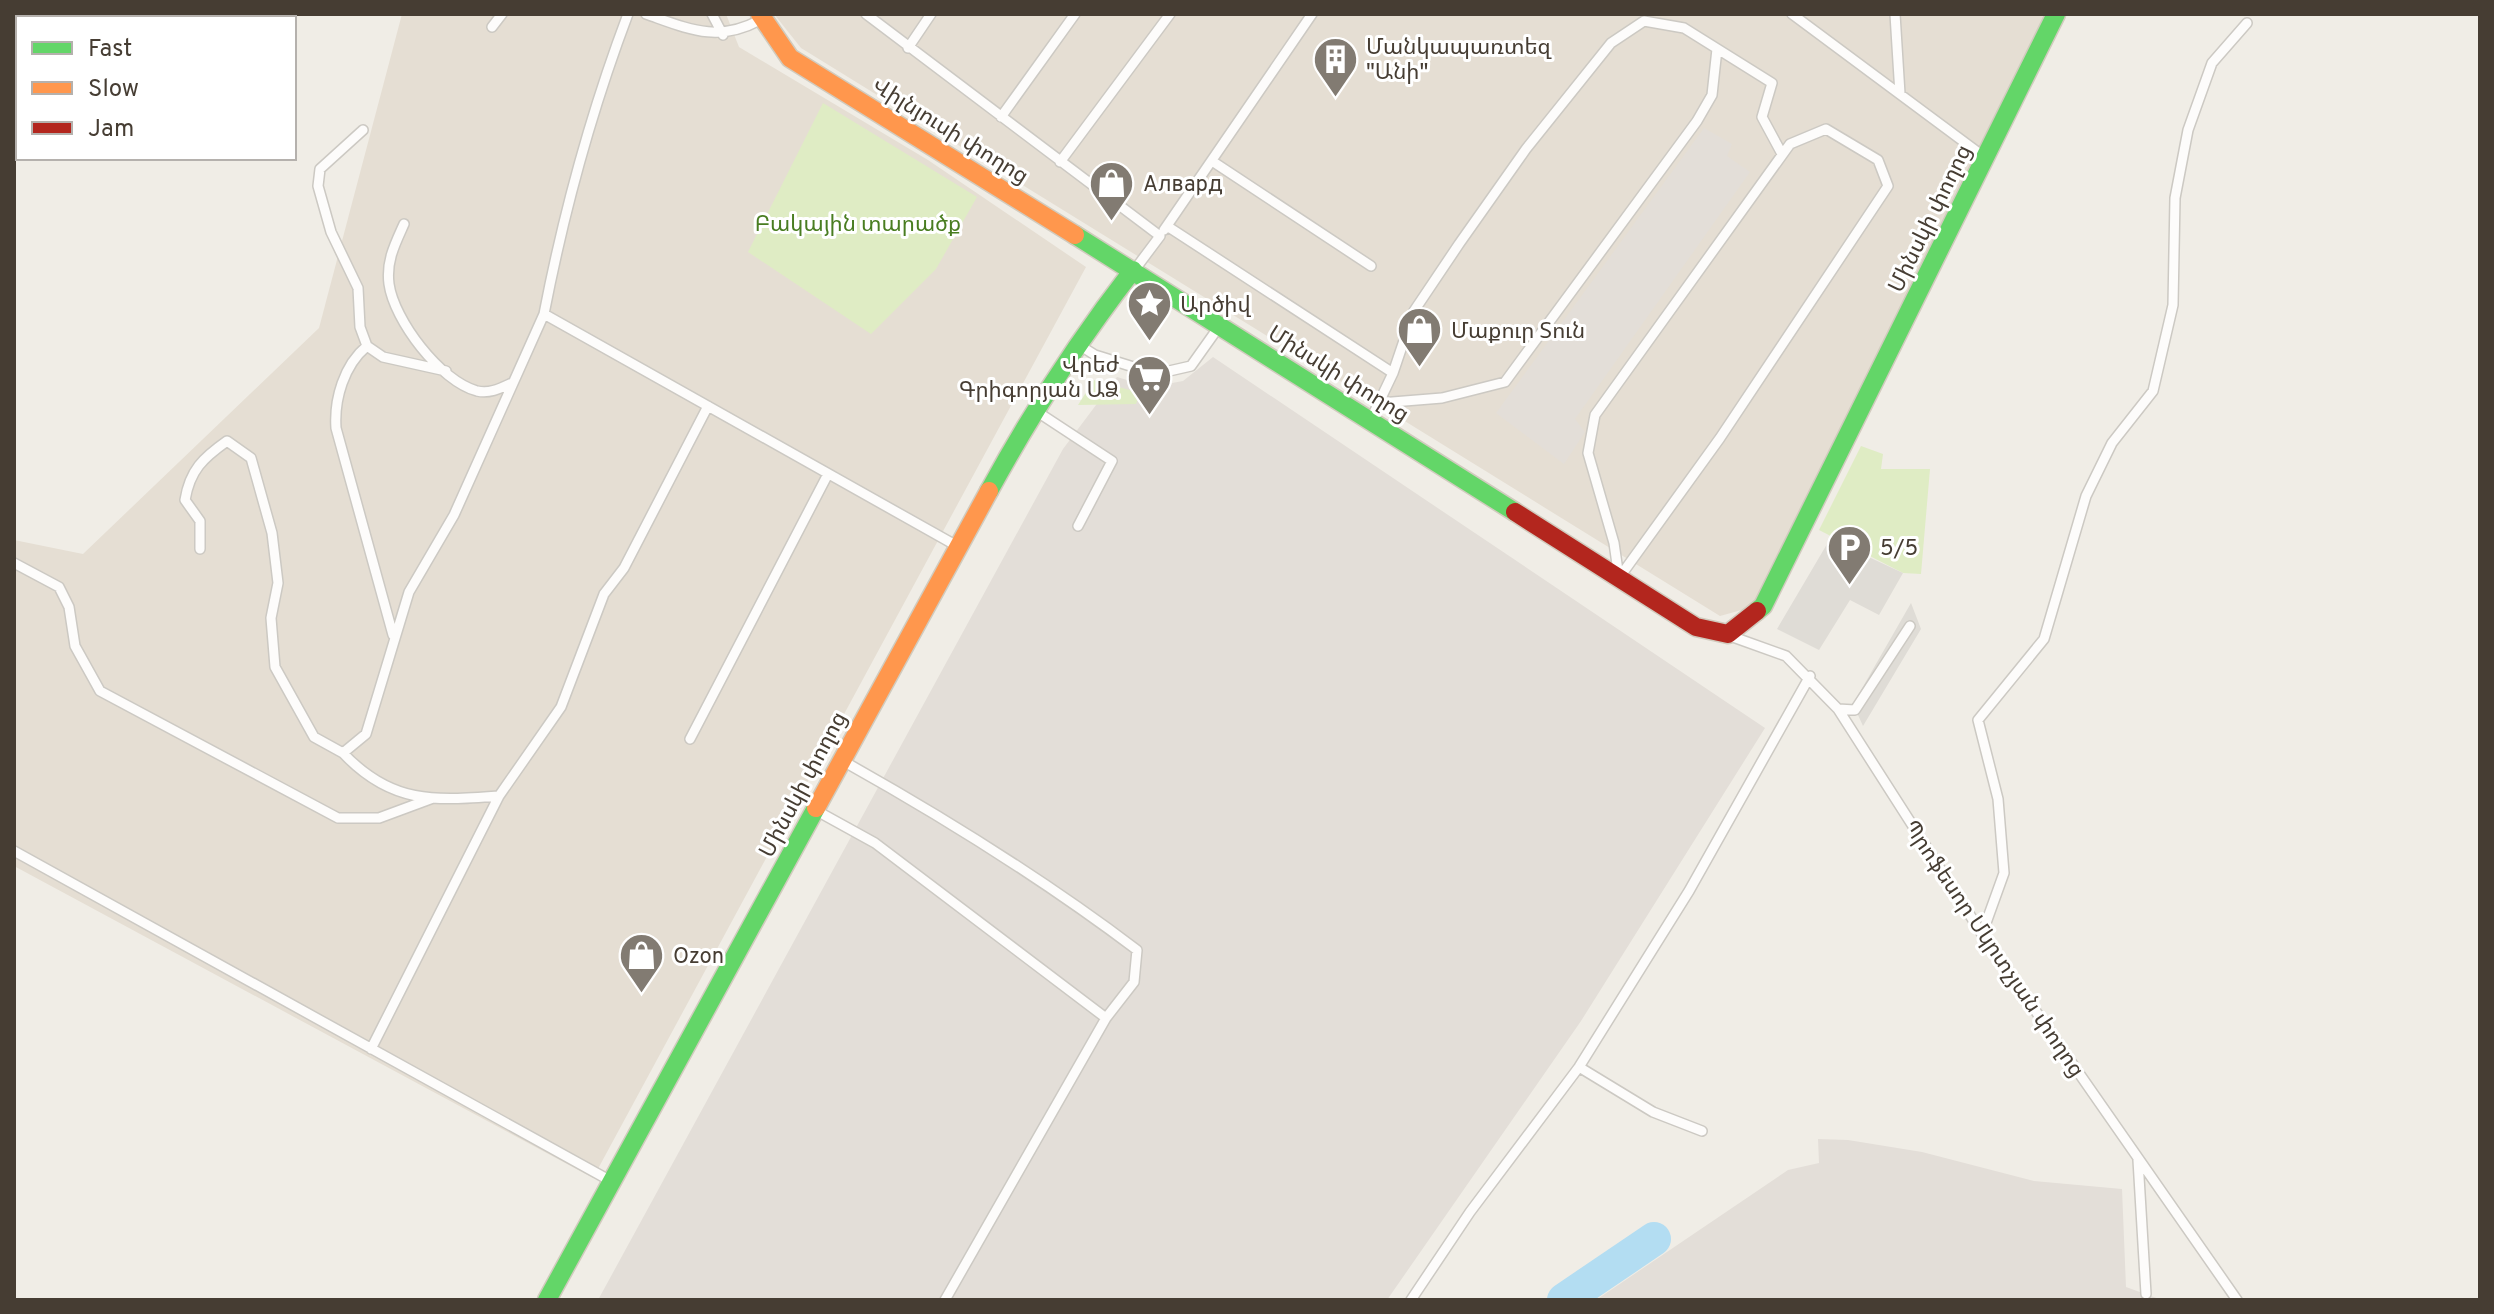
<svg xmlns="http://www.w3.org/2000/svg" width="2494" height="1314" font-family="Overpass,'Noto Sans Armenian',sans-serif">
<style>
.residential{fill:#e5ded3}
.industrial{fill:#e3ded8}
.green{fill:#dfecc4}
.parking{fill:#dfdcd6}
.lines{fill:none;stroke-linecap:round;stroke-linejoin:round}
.river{stroke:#b3ddf2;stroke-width:34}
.lane-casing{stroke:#ccc9c3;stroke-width:12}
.fast-casing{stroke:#d1cbbe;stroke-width:21}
.slow-casing{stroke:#d1cbbe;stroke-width:21}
.jam-casing{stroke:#d1cbbe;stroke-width:21}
.lane{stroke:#fdfcfb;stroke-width:9}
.fast{stroke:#63d668;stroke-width:18}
.slow{stroke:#ff974d;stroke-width:18}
.jam{stroke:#b3261e;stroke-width:18}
.labels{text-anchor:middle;stroke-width:6;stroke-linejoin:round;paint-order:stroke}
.poi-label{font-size:22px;fill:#463d33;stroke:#fff;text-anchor:start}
.street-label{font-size:22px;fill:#463d33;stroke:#fff}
.park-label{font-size:22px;fill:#497d21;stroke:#fff}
</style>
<rect width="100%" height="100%" fill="#f0ede6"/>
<path class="residential" d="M402 14H726L739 47 928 160 1086 267 593 1178 14 866V540L83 554 319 328Z
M774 14H2049L1756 606 1720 616 801 48Z"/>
<path class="industrial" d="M1704 128 1732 144 1727 156 1750 172 1575 419 1585 432 1564 464 1496 413Z
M1213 357 1765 728 1581 1021 1387 1300H598L1063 449 1117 377 1150 387 1183 381Z
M1818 1139 1848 1140 1922 1152 2034 1181 2122 1189 2126 1287 2162 1300H1596L1788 1170 1819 1163Z"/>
<path class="green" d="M823 103 977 197 936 269 871 334 748 252Z
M1094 380 1140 393 1136 404 1078 405Z
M1861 446 1883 454 1881 469H1930L1921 574 1903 573 1819 530Z"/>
<path class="parking" d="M1830 539 1903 573 1879 615 1850 600 1819 650 1777 629Z
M1911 603 1921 629 1863 726 1853 704Z"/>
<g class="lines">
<path class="river" d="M1564 1300 1654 1239"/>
<defs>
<path id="lane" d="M628 14C591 112 564 211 544 314L957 546
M646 14C689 29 717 43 760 20
M712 14 723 35
M866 14 1160 236 1136 268
M1792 14 1983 156
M1895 14 1900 94
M277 18 278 14
M492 27 502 14
M908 48 931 14
M1001 117 1075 14
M1826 129 1878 160 1888 186 1720 438 1619 578 1614 543 1588 453 1595 415 1790 144Z
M363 130 320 169 318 186 331 232 358 288 360 327 367 346 383 357 446 371
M1212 161 1371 266
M1060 162 1170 14
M404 224C395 244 386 261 389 284 394 320 440 381 477 391 490 394 501 388 512 383
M1167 226 1393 373
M1164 230 1312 14
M1079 345 1095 355 1156 374 1191 366 1218 328
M367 346C344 365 334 399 336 428L393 635
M1380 403 1442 398 1505 382 1697 121 1712 95 1717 49
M1036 411 1112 461 1078 526
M1372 417 1393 373 1414 311 1459 244 1526 149 1611 43 1644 21 1684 28 1772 83 1762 117 1782 154
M200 549V521L185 500C190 470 203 458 227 441L251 458 272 533 278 583 271 618 275 667 314 737 343 753
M14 563 59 587 69 607 75 646 100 691 338 818H379L433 798
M1733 637 1786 656 1838 709 1982 934 2237 1300
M1838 709 1855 710 1910 626
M690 739 828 474
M843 761C945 818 1043 879 1137 950L1134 982 1106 1018 945 1300
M499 796C434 801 391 804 343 753L366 734 409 592 454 515 544 314
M817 811 875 843 1106 1018
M14 851 609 1180
M1982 934 2004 873 1998 799 1978 720 2044 639 2086 496 2112 443 2153 391 2173 305 2175 198 2188 130 2212 63 2247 23
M371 1049 499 796 561 707 604 594 624 568 708 406
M1579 1067 1653 1112 1702 1131
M2138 1160 2146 1294
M1411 1300 1470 1212 1579 1067 1689 891 1810 676"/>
<path id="fast" d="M1075 235 1515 512
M989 491C1032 412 1078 341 1133 270
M1757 611 1763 606 2056 14
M547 1300 816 808"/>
<path id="slow" d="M760 14 790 58 1075 235
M816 808 989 491"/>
<path id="jam" d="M1515 512 1696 627 1728 634 1757 611"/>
</defs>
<use href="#lane" class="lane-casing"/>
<use href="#fast" class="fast-casing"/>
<use href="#slow" class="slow-casing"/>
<use href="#jam" class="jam-casing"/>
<use href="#lane" class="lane"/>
<use href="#fast" class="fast"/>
<use href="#slow" class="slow"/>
<use href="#jam" class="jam"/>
</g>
<defs>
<symbol id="building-pin" viewBox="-11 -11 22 30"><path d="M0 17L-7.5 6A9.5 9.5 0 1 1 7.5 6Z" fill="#827b72" stroke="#fff"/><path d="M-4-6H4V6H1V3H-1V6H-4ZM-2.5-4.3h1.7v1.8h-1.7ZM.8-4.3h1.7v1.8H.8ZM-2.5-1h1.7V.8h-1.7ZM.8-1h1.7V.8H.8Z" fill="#fff"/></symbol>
<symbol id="shop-pin" viewBox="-11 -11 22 30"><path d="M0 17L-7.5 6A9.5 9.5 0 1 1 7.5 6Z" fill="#827b72" stroke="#fff"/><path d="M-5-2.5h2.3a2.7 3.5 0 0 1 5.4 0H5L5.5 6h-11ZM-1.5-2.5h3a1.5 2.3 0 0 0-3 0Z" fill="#fff"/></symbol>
<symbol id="sight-pin" viewBox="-11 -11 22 30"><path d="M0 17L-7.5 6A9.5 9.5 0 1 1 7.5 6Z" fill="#827b72" stroke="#fff"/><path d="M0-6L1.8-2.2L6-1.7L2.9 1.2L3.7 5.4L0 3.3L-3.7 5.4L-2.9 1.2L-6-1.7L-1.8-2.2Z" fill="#fff"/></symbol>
<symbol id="supermarket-pin" viewBox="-11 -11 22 30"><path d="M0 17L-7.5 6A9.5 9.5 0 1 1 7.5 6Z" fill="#827b72" stroke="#fff"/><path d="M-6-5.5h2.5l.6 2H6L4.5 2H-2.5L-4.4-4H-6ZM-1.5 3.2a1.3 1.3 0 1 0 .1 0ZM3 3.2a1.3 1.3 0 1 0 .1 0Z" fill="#fff"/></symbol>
<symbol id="parking-pin" viewBox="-11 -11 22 30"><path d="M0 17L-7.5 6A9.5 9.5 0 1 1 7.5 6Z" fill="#827b72" stroke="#fff"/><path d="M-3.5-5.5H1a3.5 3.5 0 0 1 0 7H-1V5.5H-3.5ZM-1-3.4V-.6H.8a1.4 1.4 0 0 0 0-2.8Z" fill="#fff"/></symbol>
</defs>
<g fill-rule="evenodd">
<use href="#building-pin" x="1310" y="34" width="51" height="69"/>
<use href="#shop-pin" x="1086" y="158" width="51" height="69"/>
<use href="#sight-pin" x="1124" y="278" width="51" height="69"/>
<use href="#shop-pin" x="1394" y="304" width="51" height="69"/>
<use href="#supermarket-pin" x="1124" y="352" width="51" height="69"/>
<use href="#parking-pin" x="1824" y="522" width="51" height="69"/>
<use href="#shop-pin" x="616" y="930" width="51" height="69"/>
</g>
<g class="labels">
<g class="poi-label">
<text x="1366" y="54">Մանկապառտեզ<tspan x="1366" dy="25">"Անի"</tspan></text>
<text x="1143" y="191">Алвард</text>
<text x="1180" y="312">Արծիվ</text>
<text x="1451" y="338">Մաքուր Տուն</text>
<text x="1119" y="372" text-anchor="end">Վրեժ<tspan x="1119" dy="25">Գրիգորյան ԱՁ</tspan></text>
<text x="1880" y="555">5/5</text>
<text x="673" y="963">Ozon</text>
</g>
<g class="street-label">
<text transform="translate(951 130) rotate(32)" y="8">Վիլնյուսի փողոց</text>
<text transform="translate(1929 218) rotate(-64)" y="8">Մինսկի փողոց</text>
<text transform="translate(1339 373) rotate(32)" y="8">Մինսկի փողոց</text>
<text transform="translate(802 784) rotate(-62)" y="8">Մինսկի փողոց</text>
<text transform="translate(1995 948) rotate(56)" y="8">Պրոֆեսոր Մկրտչյան փողոց</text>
</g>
<g class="park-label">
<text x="858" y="231">Բակային տարածք</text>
</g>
</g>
<rect width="2494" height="1314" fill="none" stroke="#463d33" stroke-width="32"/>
<rect x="16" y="16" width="280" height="144" fill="#ffffff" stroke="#b5b1ad" stroke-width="2"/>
<rect x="32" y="42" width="40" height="12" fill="#63d668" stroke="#b5b1ad" stroke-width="2"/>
<text x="88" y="56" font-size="24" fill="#463d33">Fast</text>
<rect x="32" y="82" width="40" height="12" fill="#ff974d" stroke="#b5b1ad" stroke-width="2"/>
<text x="88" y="96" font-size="24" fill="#463d33">Slow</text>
<rect x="32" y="122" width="40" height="12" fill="#b3261e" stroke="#b5b1ad" stroke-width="2"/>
<text x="88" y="136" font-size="24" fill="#463d33">Jam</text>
</svg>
